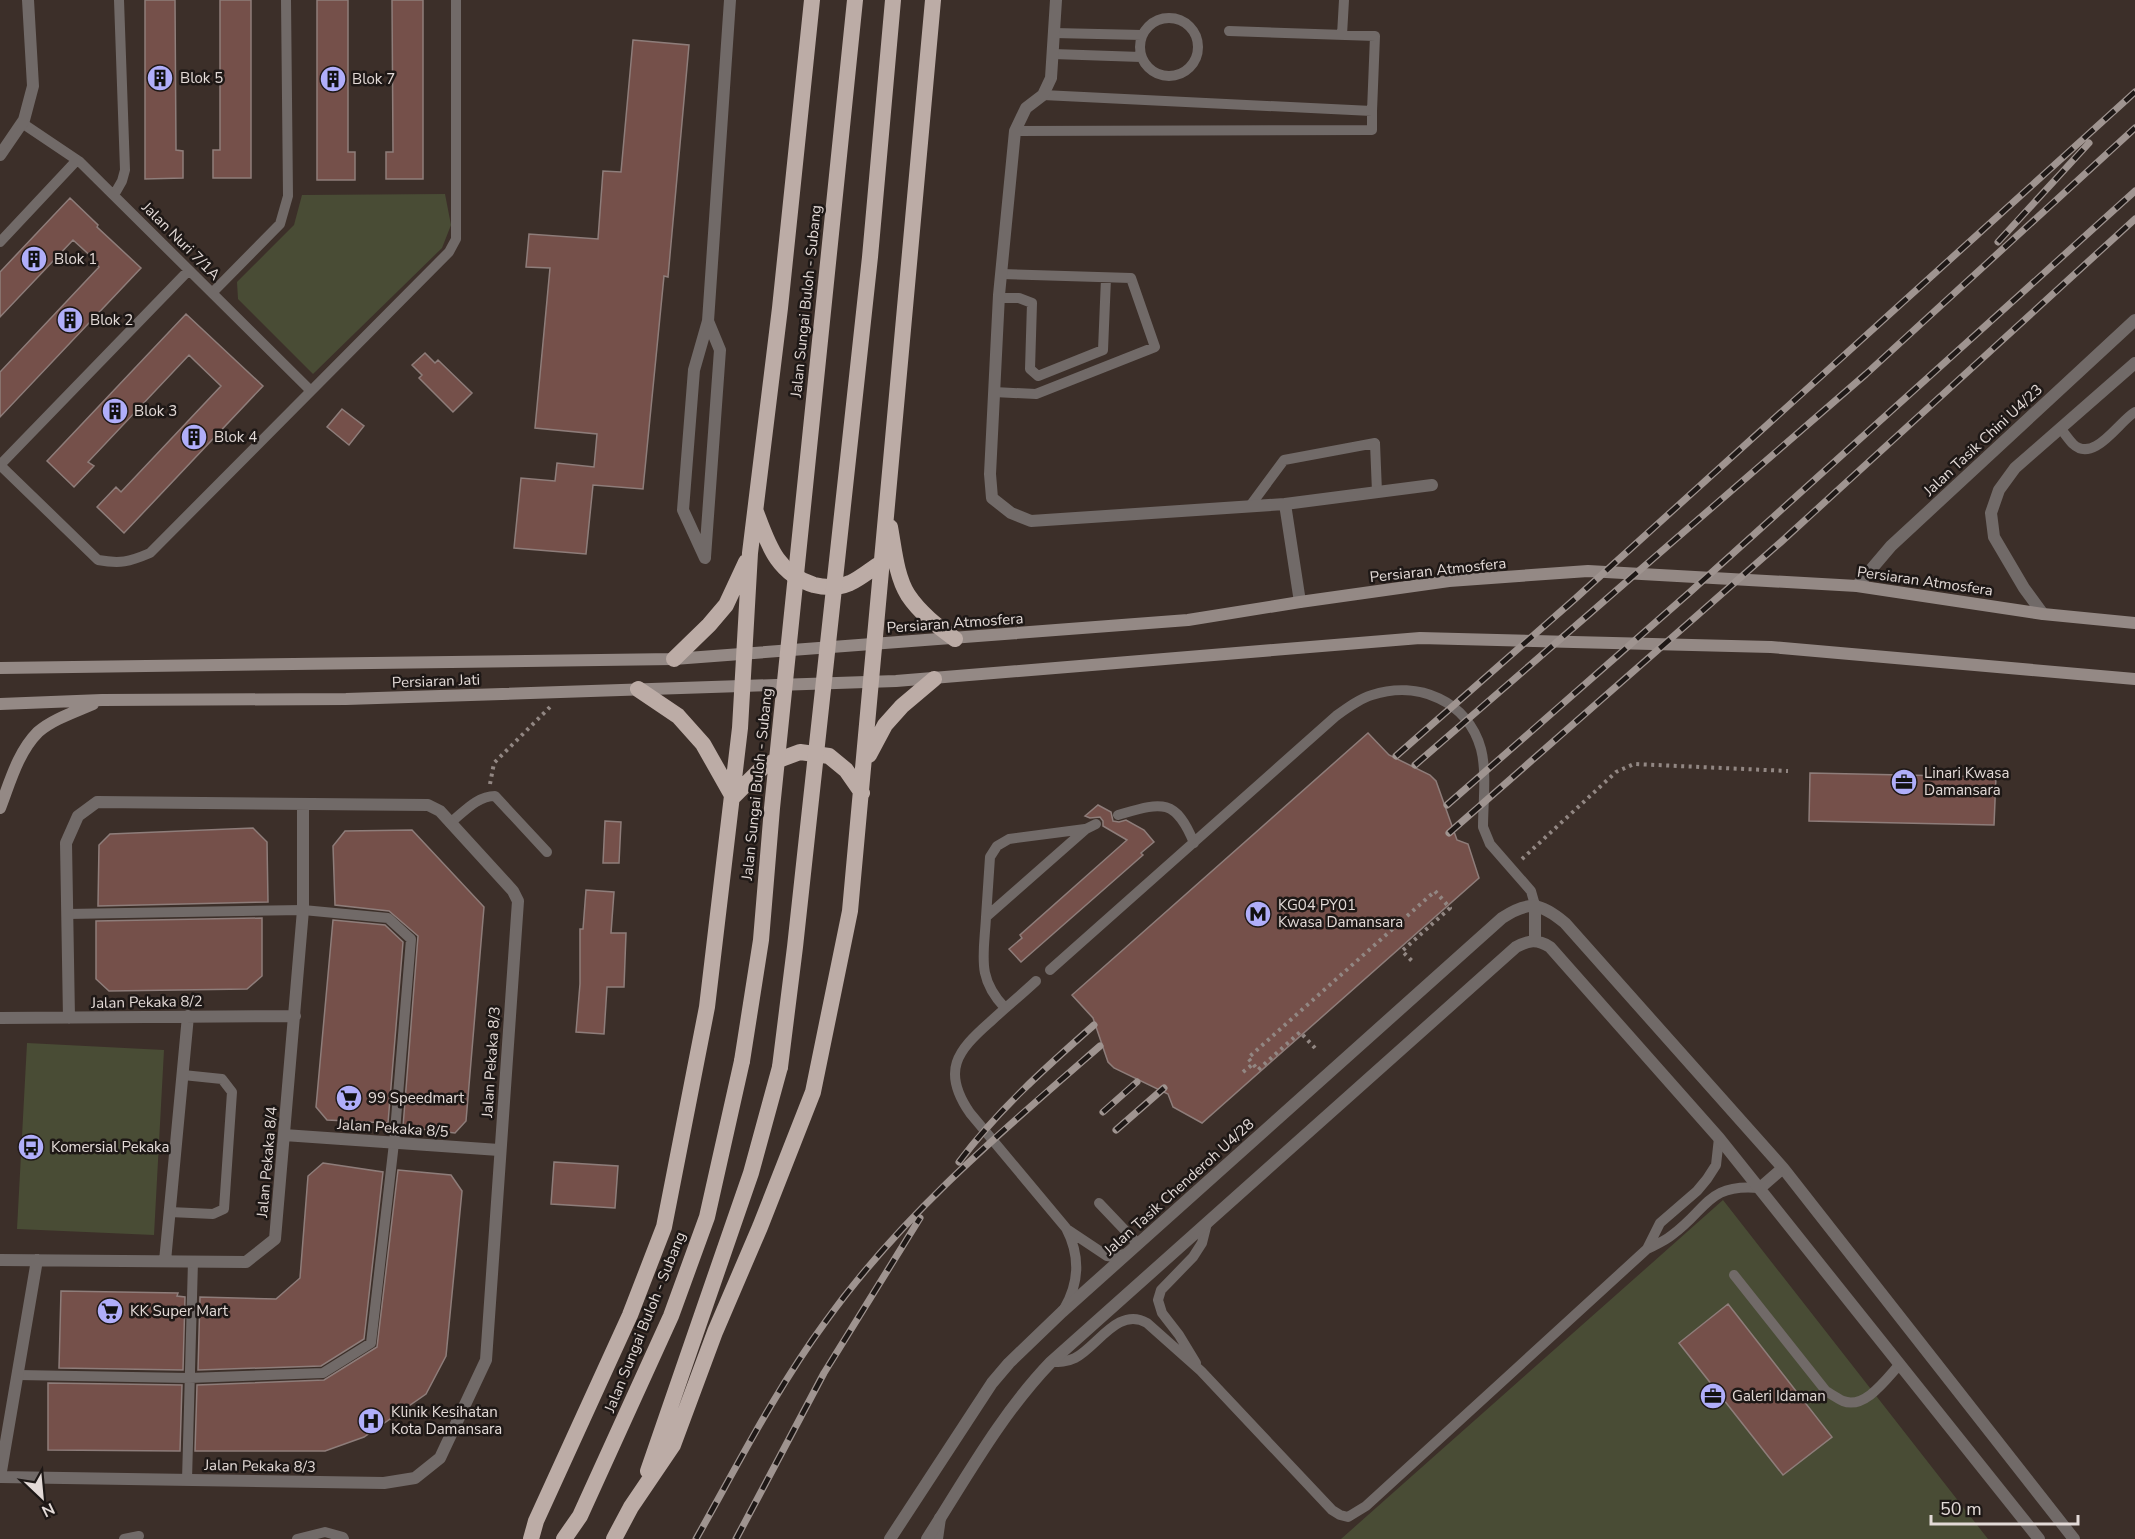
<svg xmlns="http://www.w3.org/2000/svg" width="2135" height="1539" font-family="'Nunito Sans',sans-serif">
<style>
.green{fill:#494c35}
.building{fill:#75504a;stroke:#8e7d7a;stroke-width:1.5}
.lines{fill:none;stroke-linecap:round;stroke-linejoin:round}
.path{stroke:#928783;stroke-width:4;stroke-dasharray:3 4.5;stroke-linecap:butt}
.service{stroke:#716a68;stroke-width:10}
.minor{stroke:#716a68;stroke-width:12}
.tertiary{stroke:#716a68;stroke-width:12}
.secondary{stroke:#948985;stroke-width:12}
.trunk{stroke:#bcaca6;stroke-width:16}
.rail-casing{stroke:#9f9490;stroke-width:7}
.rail{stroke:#1e1816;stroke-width:4.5;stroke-dasharray:14;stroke-linecap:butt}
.trunk-bridge{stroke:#bcaca6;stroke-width:16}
.labels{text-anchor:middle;stroke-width:5;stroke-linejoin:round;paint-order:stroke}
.poi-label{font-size:15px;fill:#e3dad7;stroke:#1e1816;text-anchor:start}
.street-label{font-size:15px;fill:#e3dad7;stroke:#1e1816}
</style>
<rect width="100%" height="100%" fill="#3c2f29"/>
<path class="green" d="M445 194 451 225 442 248 313 374 238 299 237 282 294 225 302 195Z
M27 1043 164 1050 154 1235 17 1229Z
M1723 1200 1988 1539H1341Z"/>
<path class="building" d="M145 0H175L176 150 183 151V178L145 179Z
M220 0H251V178H213V150H220Z
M317 0H348V152H355V180H317Z
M392 0H423V179H386V152H393Z
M633 40 689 45 668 277 664 276 643 489 593 485 586 554 514 548 521 478 555 481 557 463 594 467 597 434 535 428 550 268 526 267 529 234 598 239 603 171 621 172Z
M70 198 98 225 97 227 141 268 0 417V372L99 267 93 261 95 260 73 240 0 317V272Z
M186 314 263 386 124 533 97 507 116 487 121 492 221 386 195 361 189 355 88 462 94 466 74 487 47 461Z
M425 353 435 363 438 360 472 393 453 412 419 378 422 375 412 365Z
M342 409 364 426 349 445 327 427Z
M1368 733 1389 755 1430 775 1436 781 1457 840 1468 844 1479 878 1202 1123 1173 1107 1168 1094 1114 1068 1108 1062 1093 1018 1072 995Z
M1810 773 1996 777 1994 825 1809 821Z
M1098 805 1111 812 1113 821 1119 822 1126 820 1144 830 1154 842 1141 853 1143 855 1021 962 1009 949 1022 938 1020 935 1127 840 1103 826V821L1100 817 1090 818 1085 816Z
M605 821 621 822 619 863H603Z
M253 828 267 842 268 902 98 906 99 845 110 834Z
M412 830 484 907 466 1121 455 1133 403 1127 418 936 389 911 335 905 333 846 345 831Z
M586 890 614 892 611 933H626L624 987H607L604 1034 576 1032 580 984V929H583Z
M262 918V976L247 989 109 991 96 979V921Z
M333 920 385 925 403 942 388 1123 327 1120 316 1107Z
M554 1162 618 1166 615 1208 551 1204Z
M323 1163 383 1172 364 1339 321 1366 198 1370 200 1297 276 1299 300 1278 308 1176Z
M398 1170 451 1175 462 1191 446 1356 426 1394 364 1437 325 1451H195L197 1385 324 1380 377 1347Z
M61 1291 178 1293 177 1296 185 1297 183 1370 59 1368Z
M1728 1304 1832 1437 1783 1475 1679 1343Z
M48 1383 182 1385 180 1451 48 1450Z"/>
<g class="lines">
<path class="path" d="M490 784 494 763 550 707
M1522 859 1616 772 1634 764 1788 771
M1315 1048 1300 1032 1258 1070 1248 1058 1435 891 1450 908 1402 951 1412 961
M1243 1072 1253 1064"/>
<path class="service" d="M1140 47a29 29 0 1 1 58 0a29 29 0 1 1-58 0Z
M1229 31 1375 36 1372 111
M1054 33 1142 35
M1342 35 1344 0
M1053 54 1141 57
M22 123 80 162 311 391
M1015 131 1372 130V111L1043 95
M114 195 122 181 125 170 119 0
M0 242 77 160
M212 293 280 224 288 196 286 0
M999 298H1019L1032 303 1030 369 1038 376 1103 350 1106 278
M994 392 1036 394 1155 347 1131 278 1001 274
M2061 429C2065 434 2069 440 2073 444 2094 464 2119 421 2135 412
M0 465 98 560C120 564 129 562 150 553L449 252 456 239V0
M0 465 189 270
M1250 506 1284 460 1375 443 1377 492
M1118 815C1160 803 1175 796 1194 843
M450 823C464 812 477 796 495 796L547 852
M986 917 990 857 997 846 1009 839 1085 829
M1050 970 1336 716C1347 708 1359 699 1372 695 1418 680 1468 701 1481 749 1487 772 1483 804 1483 827L1490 844 1531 891 1535 905
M1036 981C1021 995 1005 1008 990 1022 957 1051 941 1071 970 1113L1066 1228C1080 1255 1080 1282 1064 1309
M1005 1008C976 977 984 956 986 917L1086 829 1096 824
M1099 1203 1138 1244
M170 1212 213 1214 224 1209 232 1092 222 1079 183 1075
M1068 1230 1107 1256 1114 1257 1127 1253
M1647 1249 1660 1223 1697 1191 1707 1179 1716 1165 1719 1138
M1734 1275 1826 1391C1831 1394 1837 1398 1843 1401 1865 1410 1887 1378 1900 1364
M1051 1362C1059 1362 1067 1362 1075 1358 1097 1347 1118 1306 1147 1323L1201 1371 1332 1510 1340 1515 1348 1517 1366 1506 1647 1249C1655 1245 1665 1241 1672 1235 1708 1209 1707 1183 1760 1188
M1196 1363 1179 1335 1162 1313 1158 1300 1161 1290 1193 1257 1202 1243 1207 1223
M18 1375 189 1378 323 1373 371 1343 394 1143 411 939 388 918 303 910 67 914
M187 1480 193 1261
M124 1539 139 1536
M297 1539 325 1532 343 1537 344 1539"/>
<path class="minor" d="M1056 0 1051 78 1043 95 1026 108 1015 131 999 295 990 474 992 498 1011 513 1031 521 1285 504 1300 602
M0 155 24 120 33 86 28 0
M1285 504 1432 485
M705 557 720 350 708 321
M705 558 683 510 694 370 708 321 730 0
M0 1018 295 1016
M284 1135 499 1150
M0 1260 246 1262 275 1239 303 910V804
M165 1261 188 1016
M0 1477 384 1483 415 1478 440 1458 486 1360 518 901 513 891 440 811 428 805 97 802 78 816 66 843 69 1018
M0 1477 37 1260
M937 1539 940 1518"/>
<path class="tertiary" d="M1857 586 1891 546 2135 320
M2043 614 2024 588 1994 537 1991 513 1999 490 2015 468 2135 363
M1535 905V940
M1760 1188 1783 1168
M890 1539 992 1383 1009 1363 1062 1312 1502 918C1529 900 1541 903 1565 923L1783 1168 2074 1539
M927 1539C966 1478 1001 1414 1051 1362L1516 947C1529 940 1537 939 1550 947L1719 1138 2039 1539"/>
<path class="secondary" d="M0 668 674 659 1188 620 1300 602 1449 581 1588 571 1857 586 2043 614 2135 623
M0 704 102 700 346 699 896 681 1420 638 1771 647 2135 679
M0 808C10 782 18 752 38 732 53 719 75 712 93 704"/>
<path class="trunk" d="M756 512C768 544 777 574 814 585 826 588 838 588 850 583 861 578 871 569 881 563
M890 527C894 548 896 576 908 595 920 613 937 626 955 639
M674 659 709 625 726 605 746 562
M638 689 678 716 703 744 733 797
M869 755 885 725 902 706 934 679
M733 797 765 765 800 752 829 756 846 770 862 793
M648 1471 751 1173 780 1067
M531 1539 536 1521 630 1315 664 1227 707 1007 740 728 750 553 780 308 812 0
M564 1539 580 1516 671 1316 707 1217 742 1061
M614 1539 631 1507 673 1445 715 1332 760 1227 813 1092 850 911 933 0"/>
<defs>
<path id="rail" d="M1998 242 2089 143
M1396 756 1576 598 2135 92
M1415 765 1866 374 2135 128
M1447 805 1689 593 2135 191
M1449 833 1781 542 2135 219
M1103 1112 1137 1082
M1116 1130 1164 1088
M959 1162C998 1110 1045 1068 1094 1025
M696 1539C737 1466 776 1389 826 1321 902 1215 1002 1131 1100 1046
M736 1539 824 1373 920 1218"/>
</defs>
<use href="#rail" class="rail-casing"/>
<use href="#rail" class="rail"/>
<path class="trunk-bridge" d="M742 1061 761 940 772 808 855 0
M780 1067 795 947 870 257 893 0"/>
</g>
<defs>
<symbol id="building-disc" viewBox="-11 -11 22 22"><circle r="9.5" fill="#b0aefa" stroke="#1e1816"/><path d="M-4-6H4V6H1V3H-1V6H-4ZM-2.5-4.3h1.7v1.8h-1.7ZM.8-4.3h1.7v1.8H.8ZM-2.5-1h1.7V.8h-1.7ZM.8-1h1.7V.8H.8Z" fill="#111"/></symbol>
<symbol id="office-disc" viewBox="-11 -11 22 22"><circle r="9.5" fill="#b0aefa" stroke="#1e1816"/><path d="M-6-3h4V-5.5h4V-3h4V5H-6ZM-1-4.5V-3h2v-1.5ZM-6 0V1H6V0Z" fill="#111"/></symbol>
<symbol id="metro-disc" viewBox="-11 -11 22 22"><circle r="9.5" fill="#b0aefa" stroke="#1e1816"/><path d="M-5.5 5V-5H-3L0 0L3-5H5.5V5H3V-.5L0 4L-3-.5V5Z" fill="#111"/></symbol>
<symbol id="supermarket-disc" viewBox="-11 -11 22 22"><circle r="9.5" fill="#b0aefa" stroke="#1e1816"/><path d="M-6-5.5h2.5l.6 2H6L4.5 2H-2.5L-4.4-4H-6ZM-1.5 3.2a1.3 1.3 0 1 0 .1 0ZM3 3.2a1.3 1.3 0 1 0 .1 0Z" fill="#111"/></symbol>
<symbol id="bus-disc" viewBox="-11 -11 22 22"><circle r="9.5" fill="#b0aefa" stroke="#1e1816"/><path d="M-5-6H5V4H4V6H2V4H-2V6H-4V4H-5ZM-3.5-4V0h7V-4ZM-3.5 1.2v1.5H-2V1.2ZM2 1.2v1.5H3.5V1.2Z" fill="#111"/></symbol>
<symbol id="hospital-disc" viewBox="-11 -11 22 22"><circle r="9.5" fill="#b0aefa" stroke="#1e1816"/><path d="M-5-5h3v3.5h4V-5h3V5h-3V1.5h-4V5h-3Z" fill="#111"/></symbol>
</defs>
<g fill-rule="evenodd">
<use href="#building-disc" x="145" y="63" width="30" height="30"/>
<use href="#building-disc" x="318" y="64" width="30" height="30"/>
<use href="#building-disc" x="19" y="244" width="30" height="30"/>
<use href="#building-disc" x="55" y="305" width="30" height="30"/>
<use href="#building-disc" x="100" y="396" width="30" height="30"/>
<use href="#building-disc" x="179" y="422" width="30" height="30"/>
<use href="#office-disc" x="1889" y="767" width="30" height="30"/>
<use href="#metro-disc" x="1243" y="899" width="30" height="30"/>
<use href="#supermarket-disc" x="334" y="1083" width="30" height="30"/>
<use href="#bus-disc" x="16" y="1132" width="30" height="30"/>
<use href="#supermarket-disc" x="95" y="1296" width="30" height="30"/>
<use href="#office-disc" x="1698" y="1381" width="30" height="30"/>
<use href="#hospital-disc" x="356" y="1406" width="30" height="30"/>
</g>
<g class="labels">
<g class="poi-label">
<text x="180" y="83">Blok 5</text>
<text x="352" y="84">Blok 7</text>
<text x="54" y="264">Blok 1</text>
<text x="90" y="325">Blok 2</text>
<text x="134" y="416">Blok 3</text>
<text x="214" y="442">Blok 4</text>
<text x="1924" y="778">Linari Kwasa<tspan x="1924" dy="17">Damansara</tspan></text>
<text x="1278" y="910">KG04 PY01<tspan x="1278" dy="17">Kwasa Damansara</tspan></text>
<text x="368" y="1103">99 Speedmart</text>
<text x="51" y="1152">Komersial Pekaka</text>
<text x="130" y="1316">KK Super Mart</text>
<text x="1732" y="1401">Galeri Idaman</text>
<text x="391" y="1417">Klinik Kesihatan<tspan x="391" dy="17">Kota Damansara</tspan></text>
</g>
<g class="street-label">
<text transform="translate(181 241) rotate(45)" y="5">Jalan Nuri 7/1A</text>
<text transform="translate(806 301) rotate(-84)" y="5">Jalan Sungai Buloh - Subang</text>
<text transform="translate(1983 440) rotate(-43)" y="5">Jalan Tasik Chini U4/23</text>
<text transform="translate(1438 570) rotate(-6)" y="5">Persiaran Atmosfera</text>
<text transform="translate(1925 581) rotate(8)" y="5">Persiaran Atmosfera</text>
<text transform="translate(955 623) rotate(-4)" y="5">Persiaran Atmosfera</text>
<text transform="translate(436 681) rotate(-2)" y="5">Persiaran Jati</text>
<text transform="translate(757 784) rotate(-84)" y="5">Jalan Sungai Buloh - Subang</text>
<text transform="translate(147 1002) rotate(-1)" y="5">Jalan Pekaka 8/2</text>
<text transform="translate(491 1062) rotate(-86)" y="5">Jalan Pekaka 8/3</text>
<text transform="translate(393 1128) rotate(4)" y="5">Jalan Pekaka 8/5</text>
<text transform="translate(267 1162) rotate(-85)" y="5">Jalan Pekaka 8/4</text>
<text transform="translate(1179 1187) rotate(-42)" y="5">Jalan Tasik Chenderoh U4/28</text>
<text transform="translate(645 1322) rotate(-68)" y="5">Jalan Sungai Buloh - Subang</text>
<text transform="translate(260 1466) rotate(1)" y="5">Jalan Pekaka 8/3</text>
</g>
</g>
<g transform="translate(42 1497) rotate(154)" stroke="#1e1816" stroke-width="4.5" paint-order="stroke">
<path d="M0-4.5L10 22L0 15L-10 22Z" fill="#e3dad7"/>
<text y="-9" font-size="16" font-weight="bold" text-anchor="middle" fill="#e3dad7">N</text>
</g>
<path d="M1931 1515v9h147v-9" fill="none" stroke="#e3dad7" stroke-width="3"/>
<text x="1940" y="1515" font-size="18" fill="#e3dad7" stroke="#1e1816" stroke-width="4.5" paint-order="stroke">50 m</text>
</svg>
